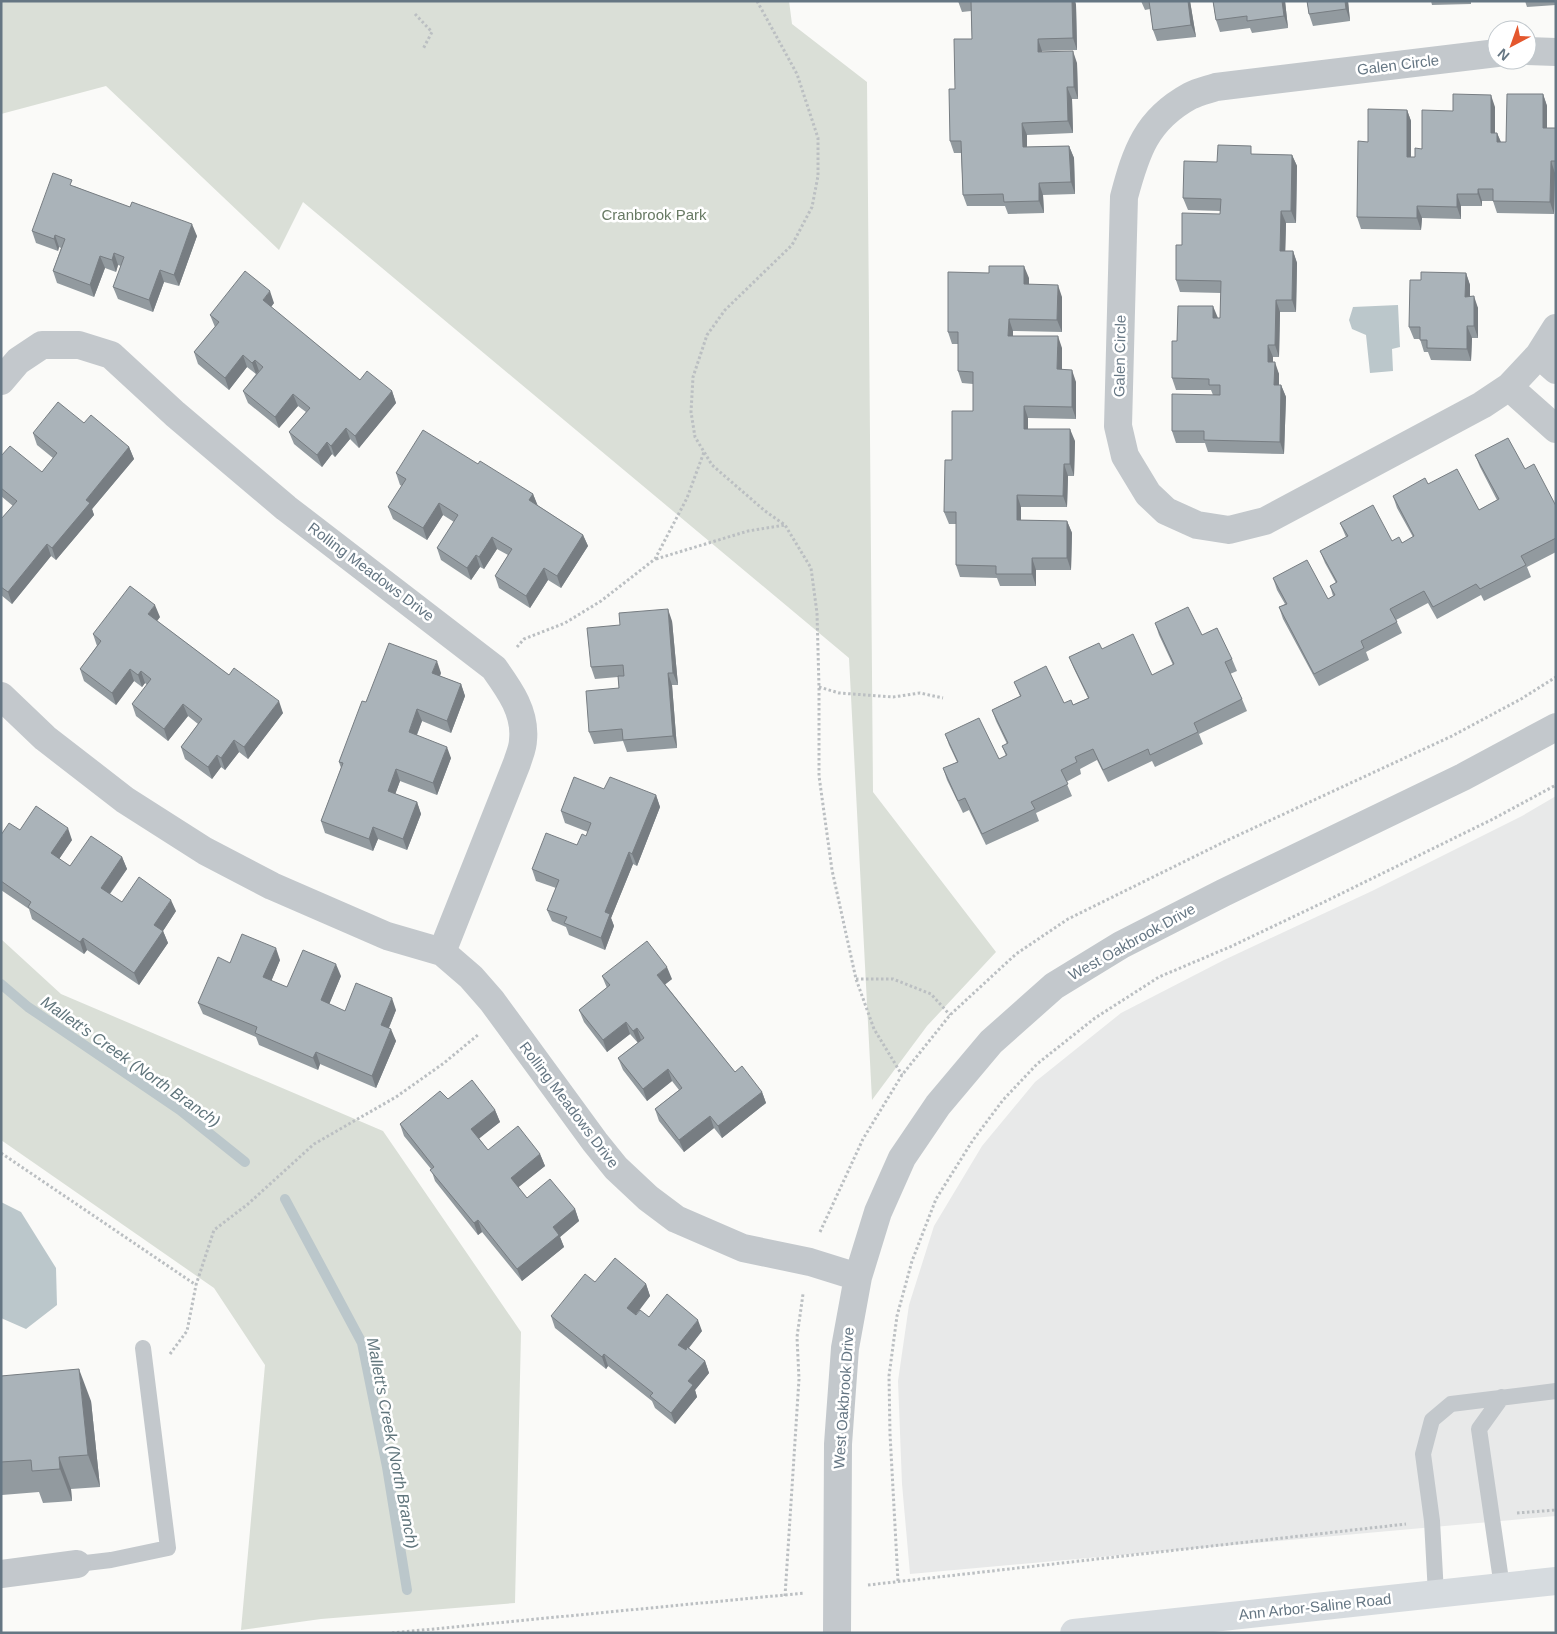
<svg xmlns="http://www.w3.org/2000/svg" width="1557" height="1634" font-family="Helvetica,sans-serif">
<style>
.built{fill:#e8e9e9}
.green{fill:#dadfd7}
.water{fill:#bbc7cb}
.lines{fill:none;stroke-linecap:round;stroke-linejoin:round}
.stream{stroke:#bbc7cb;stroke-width:10}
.path{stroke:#bbbfc2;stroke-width:3;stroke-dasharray:2.5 2.5;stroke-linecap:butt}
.lane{stroke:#c3c8cc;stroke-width:16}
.street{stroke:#c3c8cc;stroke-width:28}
.secondary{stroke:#d6dbdf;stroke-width:28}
.wall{fill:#929a9f}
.shaded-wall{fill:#777d82}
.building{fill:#aab3b9;stroke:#777d82}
.labels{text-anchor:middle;stroke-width:5;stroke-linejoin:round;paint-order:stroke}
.street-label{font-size:15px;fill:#657683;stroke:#fff}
.park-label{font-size:15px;fill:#687a64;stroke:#fff}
.water-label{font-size:16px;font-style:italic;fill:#60757c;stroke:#fff}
</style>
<rect width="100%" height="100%" fill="#fafaf8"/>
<path class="built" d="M1556 796V1516L910 1574 902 1484 898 1381 909 1305 934 1226 982 1146 1035 1082 1121 1013 1224 960 1372 891 1522 816Z"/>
<path class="green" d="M1 1H789L792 24 867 82 873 792 996 952 927 1026 872 1100 849 658 303 202 279 250 106 86 1 114Z
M1 939 61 994 383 1131 521 1332 515 1603 321 1619 241 1630 265 1365 214 1288 1 1140Z"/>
<path class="water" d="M1398 305 1400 347 1392 349 1393 371 1370 373 1366 335 1352 329 1349 320 1353 307Z
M1 1202 21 1212 56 1268 57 1305 26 1329 1 1318Z"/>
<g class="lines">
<path class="stream" d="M1 984 28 1007 180 1110 245 1162
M285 1199 362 1343 387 1467 407 1590"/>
<path class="path" d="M757 1 797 74 818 138V176L812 207 792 245 725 310 707 335 693 377 691 412 695 437 712 465 765 511 785 525 811 568 817 613 819 687V776L832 870 856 979 874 1029 902 1075
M415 14 432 32 423 49
M656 559 748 531 785 525
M517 647 524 639 565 623 601 601 655 559 687 498 704 452
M819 687 839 693 893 697 920 693 943 698
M856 979H893L931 994 950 1015
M1 1153 196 1285
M820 1232 863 1139 902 1075 950 1015 1016 954 1068 919 1230 839 1452 736 1521 699 1556 677
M170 1354 187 1331 196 1285 214 1230 248 1204 314 1144 396 1097 444 1063 479 1034
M1517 1513 1556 1510
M898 1581 890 1434 889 1376 897 1316 912 1261 936 1199 973 1140 1003 1100 1037 1064 1095 1018 1159 977 1232 946 1320 904 1493 819 1556 785
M868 1585 1406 1524
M785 1596 799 1379 797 1337 803 1294
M392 1633 805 1593"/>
<path class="lane" d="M1502 1397 1479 1429 1502 1587
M77 1564 111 1560 168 1548 143 1348
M1436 1594 1432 1521 1423 1454 1432 1420 1451 1404 1556 1391"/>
<path class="street" d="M1527 51 1556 52
M1497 53 1216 87C1207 90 1198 92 1190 96 1146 120 1136 152 1124 197L1118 426 1125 456 1148 494 1166 511 1197 525 1229 530 1265 521 1482 405 1509 387 1539 355 1556 328
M1539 355 1556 370
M1 381 18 361 42 345H79L111 355 175 414 286 508 494 668C509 689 526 712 523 740 523 748 519 756 517 763L442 952 387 936 272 886 205 851 125 800 45 738 1 696
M1509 387 1556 429
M442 952 471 977 492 1001 595 1142 616 1168 648 1198 676 1219 743 1248 810 1262 858 1277
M1 1574 77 1564
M837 1633 838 1444 845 1348 858 1277 878 1212 902 1158 938 1105 991 1042 1054 986 1121 945 1223 893 1463 777 1556 727"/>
<path class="secondary" d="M1074 1633 1556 1581"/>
</g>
<path class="wall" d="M958 1H1075L1076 5 1077 50 1042 51V52L1077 63 1078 99H1072L1073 133 1027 135V147L1069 146 1074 158 1075 194 1043 195 1044 213 1008 214 1005 206H967L963 195 961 153H954L950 141 955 89 972 39 971 11 962 12Z
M1141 1H1190L1196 37 1157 41 1153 30 1150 9 1145 10Z
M1213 1H1285L1288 28 1252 33 1250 28 1220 32 1216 20Z
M1307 1H1348L1350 21 1313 26 1309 14Z
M1431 1H1471V4L1432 5Z
M1525 1H1556V5L1527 7Z
M1543 94 1547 106V128H1556V173H1555L1554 214 1497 213 1493 201H1482V206H1461V219L1422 218 1421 230 1361 229 1357 217 1368 142 1407 110 1411 121V157H1415L1453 111 1495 107V133H1497L1501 142H1506Z
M1254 154 1292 155 1297 166 1296 223H1286L1285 251H1293L1297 263 1296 312H1280L1279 357H1273V362L1279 374V385H1281L1286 397 1284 454 1208 452 1205 443H1176L1172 431 1213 395 1211 390H1176L1172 378 1177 341 1218 318H1220L1221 293 1180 292 1176 280 1182 245 1220 214V211L1188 210 1183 198 1217 162Z
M74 186 197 236 179 286 164 282 153 312 118 299 113 287 121 266 118 265 116 272 105 268 94 297 57 283 53 271 61 248 59 247 58 251 36 243 32 231Z
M1466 273 1470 285V296L1478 308V338H1472L1471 361 1431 360 1428 352H1424L1420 339H1414L1409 327 1421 280Z
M1029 278V284L1062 297V332L1013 331V336L1062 348V369L1076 382V419L1028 418V429L1075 441 1074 476H1068L1067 507H1021V520L1067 521 1072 533 1071 570H1036V586H1000L997 578 960 577 956 565V524H949L944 512 952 460 973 411V384L962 383 958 371V344H952L948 332Z
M274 303 271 307 360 380 392 391 396 403 359 448 350 439 335 457 332 454 322 467 294 444 289 432 306 412 298 406 279 428 248 403 243 391 256 374 247 367 229 390 198 364 194 352 215 327 210 315Z
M84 423 129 447 134 459 92 509 94 515 56 560 51 556 12 604 1 595V519L13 506 1 496V456L42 472 53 458 37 445 33 433Z
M1475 455 1525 469 1556 506V552L1527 567 1531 577 1484 601 1481 595 1437 619 1428 603 1396 620 1402 633 1366 652 1369 660 1319 686 1283 619 1279 607 1285 604 1277 590 1273 578 1328 599 1333 596 1330 586 1336 583 1325 563 1320 551 1346 537 1340 523 1392 541 1402 543 1413 537 1397 508 1393 496 1428 484 1479 510 1497 500 1480 467Z
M478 464 533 494 537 505 583 535 588 546 561 588 548 580 530 608 499 588 495 576 508 555 497 549 484 569 480 567 471 580 441 560 437 548 454 522 443 515 427 540 393 519 388 507 402 486 400 485 396 473Z
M160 617 157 621 229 675 283 713 248 759 239 752 225 770 221 767 212 779 185 759 181 747 198 724 188 716 168 741 136 716 132 704 147 685 145 683 142 687 134 681 116 705 84 681 80 669 97 646 93 634Z
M672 621 678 685H672L677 748 627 752 623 741 594 744 589 732 619 688 618 677 595 679 591 667Z
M1155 623 1202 635 1232 659 1237 671 1230 674 1242 699 1247 711 1199 734 1203 744 1155 767 1152 761 1108 782 1097 760 1080 769 1081 774 1066 782 1072 796 1036 813 1039 821 986 845 969 810 963 813 947 780 943 768 957 762 949 745 945 734 999 759 1006 756 1002 746 1007 744 996 721 992 710 1020 696 1014 682 1064 703 1073 705 1088 698 1074 669 1069 657 1102 649 1152 675 1173 665 1159 635Z
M441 673 440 676 461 684 465 696 451 733 422 721 417 735 451 758 437 795 400 781 395 794 417 802 421 814 407 850 378 839 373 851 325 833 321 821 341 768 339 762 366 702Z
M604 789 656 795 660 807 637 866 633 864 611 918 614 926 605 950 569 935 566 927 552 921 547 910 556 888 536 881 532 869 577 845 586 836 588 832 565 823 561 811Z
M20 830 72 840 59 859 70 866 122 857 127 869 110 894 122 902 176 911 163 931 168 943 139 985 87 950 84 954 32 919 29 909 1 890V835Z
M280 960 271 981 287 987 341 976 329 1004 345 1011 396 1010 389 1028 396 1041 376 1088 320 1064 318 1070 259 1045 256 1037 203 1014 198 1003 230 963Z
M602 976 672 979 665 984 735 1072 762 1092 766 1103 722 1138 714 1128 684 1152 659 1121 655 1109 679 1090 672 1081 647 1101 623 1070 618 1058 641 1040 638 1043 630 1034 607 1052 584 1022 579 1010 607 988Z
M448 1099 495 1110 500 1122 479 1138 488 1150 540 1154 545 1166 518 1187 527 1198 575 1209 579 1221 560 1237 564 1247 522 1281 482 1232 478 1235 435 1181 431 1169 404 1136 400 1124Z
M595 1282 646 1284 650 1296 635 1315 649 1317 702 1331 689 1348 705 1361 709 1373 695 1390 697 1397 675 1424 655 1408 652 1401 608 1366 606 1369 555 1328 551 1316Z
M1 1376 91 1401 100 1487 71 1489 72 1501 58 1502 43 1503 39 1492 2 1495 1 1494Z"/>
<path class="shaded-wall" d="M1072 1H1075L1076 5 1077 50 1073 38Z
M1188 1H1190L1196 37 1191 25Z
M1282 1H1285L1288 28 1284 16Z
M1345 1H1348L1350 21 1346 9Z
M1038 39 1042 51 1043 64 1038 52Z
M1073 51 1077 63 1078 99 1074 87Z
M1067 87 1072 99 1073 133 1068 121Z
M1543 94 1547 106V139L1543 128Z
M1491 95 1495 107V145L1491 133Z
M1407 110 1411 121V169L1407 157Z
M1022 123 1027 135V159L1023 147Z
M1497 133 1502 145 1497 142Z
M1069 146 1074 158 1075 194 1071 182Z
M1292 155 1297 166 1296 223 1291 211Z
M1551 161 1555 173 1554 214 1550 202Z
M1039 183 1043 195 1044 213 1039 201Z
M1478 189 1482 201V206L1478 194Z
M1457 194 1461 206V219L1457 207Z
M1417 206 1422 218 1421 230 1417 218Z
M1281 211 1286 223 1285 263 1280 251Z
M192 224 197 236 179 286 174 275Z
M55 235 59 247 58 251 54 239Z
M1293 251 1297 263 1296 312 1292 300Z
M114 253 118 265 116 272 112 260Z
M100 256 105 268 94 297 90 285Z
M1024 266 1029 278V296L1024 284Z
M160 270 164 282 153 312 149 300Z
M1466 273 1470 285V308L1465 297Z
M1058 285 1062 297V332L1057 320Z
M270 291 274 303 267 312 263 300Z
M1474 296 1478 308V338L1474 326Z
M1276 300 1280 312 1279 357 1275 345Z
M1213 306 1218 318H1213Z
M1009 319 1013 331V348L1008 336Z
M1467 326 1472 338 1471 361 1467 349Z
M1058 336 1062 348V381L1057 369Z
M1268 345 1273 357V374L1268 362Z
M243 355 247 367 229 390 225 378Z
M255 360 259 371 256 374 252 363Z
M1275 362 1279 374V397L1274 385Z
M1072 370 1076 382V419L1072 407Z
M1281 385 1286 397 1284 454 1280 442Z
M392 391 396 403 359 448 355 436Z
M293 394 298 406 279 428 275 417Z
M1024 406 1028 418V441L1024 429Z
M346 428 350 439 335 457 331 446Z
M1070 429 1075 441 1074 476 1070 464Z
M327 442 332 454 322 467 317 455Z
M129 447 134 459 92 509 94 515 56 560 52 548 86 500Z
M1064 464 1068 476 1067 507 1063 496Z
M533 494 538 506 529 500Z
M1017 495 1021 507V532L1017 520Z
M439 503 443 515 427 540 423 528Z
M1067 521 1072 533 1071 570 1067 558Z
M583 535 588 546 561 588 557 576Z
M492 537 497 549 484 569 479 557Z
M47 544 51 556 12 604 8 592Z
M476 555 480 567 471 580 467 568Z
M1032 558 1036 570V586L1032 574Z
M544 568 548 580 530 608 526 596Z
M155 605 160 617 153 626 148 614Z
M668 609 672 621 678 685 673 673Z
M437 661 441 673 436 685 432 673Z
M130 669 134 681 116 705 112 693Z
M141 671 145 683 142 687 138 675Z
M668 673 672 685 677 748 673 736Z
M461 684 465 696 451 733 447 721Z
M279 701 283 713 248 759 244 747Z
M183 704 188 716 168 741 164 729Z
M417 709 422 721 413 744 409 732Z
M234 740 239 752 225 770 221 758Z
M447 747 451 758 437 795 433 783Z
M217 755 221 767 212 779 208 767Z
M396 769 400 781 392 803 388 791Z
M656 795 660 807 637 866 632 854Z
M417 802 421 814 407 850 403 839Z
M373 827 378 839 373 851 369 839Z
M68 828 72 840 55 865 51 853Z
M629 852 633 864 611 918 614 926 605 950 601 938 605 912Z
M122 857 127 869 105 900 101 888Z
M171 900 176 911 159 937 154 925Z
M163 931 168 943 139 985 134 973Z
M83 938 87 950 84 954 80 942Z
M276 948 280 960 268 989 263 977Z
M336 964 341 976 326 1012 321 1000Z
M667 967 672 979 662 987 657 975Z
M392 998 396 1010 385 1037 381 1025Z
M626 1022 630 1034 607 1052 603 1040Z
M637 1028 641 1040 638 1043 633 1031Z
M391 1029 396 1041 376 1088 372 1076Z
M316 1052 320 1064 318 1070 313 1058Z
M668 1069 672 1081 647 1101 643 1089Z
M762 1092 766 1103 722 1138 718 1126Z
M495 1110 500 1122 476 1141 471 1129Z
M710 1116 714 1128 684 1152 679 1140Z
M540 1154 545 1166 515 1190 511 1178Z
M575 1209 579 1221 560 1237 564 1247 522 1281 517 1269 553 1227Z
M478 1220 482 1232 478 1235 474 1223Z
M646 1284 650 1296 632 1320 627 1308Z
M698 1320 702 1331 682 1356 678 1345Z
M604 1354 608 1366 606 1369 602 1357Z
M705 1361 709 1373 695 1390 697 1397 675 1424 671 1413 688 1381Z
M79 1369 91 1401 100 1487 88 1455Z
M59 1457 71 1489 72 1501 60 1469Z"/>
<path class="building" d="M971 1H1072L1073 38 1038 39V52L1073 51 1074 87H1067L1068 121 1022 123 1023 147 1069 146 1071 182 1039 183V201L1004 202 1003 194 963 195 961 141H950L949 89H955L954 39H972Z
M1149 1H1188L1191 25 1153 30Z
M1213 1H1282L1284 16 1247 21V16L1216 20Z
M1307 1H1345L1346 9 1309 14Z
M1453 94 1491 95V133H1497V142H1506L1507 94H1543V128H1556V161H1551L1550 202 1493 201V189H1478V194H1457V207L1417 206V218L1357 217 1358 141 1368 142V109L1407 110V157H1415V148L1422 149V110L1453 111Z
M1218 145 1251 146V154L1292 155 1291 211H1281L1280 251H1293L1292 300H1276L1275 345H1268V362H1275L1274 385H1281L1280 442 1204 440V431H1172V394L1220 395V385H1209V379L1172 378V341H1177L1178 306H1213V318H1220L1221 281 1176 280V245H1182V213L1220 214 1221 199 1183 198 1184 161 1217 162Z
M53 173 72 180 70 185 130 207 132 202 192 224 174 275 160 270 149 300 113 287 124 257 114 253 112 260 100 256 90 285 53 271 65 239 55 235 54 239 32 231Z
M989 266H1024V284L1058 285 1057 320 1009 319 1008 336H1058L1057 369 1072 370V407L1024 406V429H1070V464H1064L1063 496 1017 495V520L1067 521V558H1032V574H996V566L956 565V512H944L945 460H952V411H973V372L958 371V332H948V272L989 273Z
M245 271 270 291 263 300 360 380 367 371 392 391 355 436 346 428 331 446 327 442 317 455 289 432 310 408 293 394 275 417 243 391 263 367 255 360 252 363 243 355 225 378 194 352 219 322 210 315Z
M1421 272 1466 273 1465 297 1474 296V326H1467V349L1427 348V340H1420V327H1409L1410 280H1421Z
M58 402 84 423 91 415 129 447 86 500 90 503 52 548 47 544 8 592 1 587V519L17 501 1 488V456L10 446 42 472 57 453 33 433Z
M423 430 478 464 480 461 533 494 529 500 583 535 557 576 544 568 526 596 495 576 512 549 492 537 479 557 476 555 467 568 437 548 458 515 439 503 423 528 388 507 406 479 396 473Z
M1508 438 1525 469 1534 464 1556 506V538L1521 556 1526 565 1480 589 1476 584 1433 607 1424 591 1390 609 1397 622 1361 641 1364 648 1314 674 1279 607 1287 604 1273 578 1307 560 1328 599 1335 595 1330 586 1337 582 1320 551 1348 536 1340 523 1373 505 1392 541 1399 537 1402 543 1414 536 1393 496 1425 478 1428 484 1457 469 1479 510 1499 499 1475 455Z
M130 586 155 605 148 614 229 675 234 668 279 701 244 747 234 740 221 758 217 755 208 767 181 747 202 719 183 704 164 729 132 704 151 679 141 671 138 675 130 669 112 693 80 669 101 641 93 634Z
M1188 607 1202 635 1217 628 1232 659 1225 662 1242 699 1194 723 1198 732 1150 755 1148 749 1103 770 1093 749 1075 757 1077 762 1061 770 1068 784 1031 802 1035 809 982 834 965 798 958 801 943 768 958 762 945 734 979 718 999 759 1007 755 1002 746 1008 743 992 710 1021 696 1014 682 1046 666 1064 703 1071 700 1073 705 1089 698 1069 657 1099 643 1102 649 1133 634 1152 675 1174 664 1155 623Z
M668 609 673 673H668L673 736 623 740 622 729 589 732 586 691 619 688 618 676H624L623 665 591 667 587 628 620 625 619 613Z
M389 643 437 661 432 673 461 684 447 721 417 709 409 732 447 747 433 783 396 769 388 791 417 802 403 839 373 827 369 839 321 821 343 763 339 762 362 701 366 702Z
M574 777 604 789 610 777 656 795 632 854 629 852 605 912 610 914 601 938 564 923 567 917 547 910 559 880 532 869 546 833 577 845 582 834 586 836 591 823 561 811Z
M36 806 68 828 51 853 70 866 91 836 122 857 101 888 122 902 139 877 171 900 154 925 163 931 134 973 83 938 80 942 28 907 31 902 1 881V835L9 823 20 830Z
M242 934 276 948 263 977 287 987 303 950 336 964 321 1000 345 1011 356 983 392 998 381 1025 391 1029 372 1076 316 1052 313 1058 255 1033 257 1027 198 1003 218 957 230 963Z
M647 941 667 967 657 975 735 1072 742 1066 762 1092 718 1126 710 1116 679 1140 655 1109 682 1088 668 1069 643 1089 618 1058 644 1038 637 1028 633 1031 626 1022 603 1040 579 1010 610 985 602 976Z
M472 1080 495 1110 471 1129 488 1150 518 1126 540 1154 511 1178 527 1198 550 1179 575 1209 553 1227 559 1235 517 1269 478 1220 474 1223 430 1170 434 1167 400 1124 440 1091 448 1099Z
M615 1258 646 1284 627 1308 636 1315 640 1310 649 1317 667 1294 698 1320 678 1345 686 1350 687 1347 705 1361 688 1381 693 1385 671 1413 650 1396 653 1393 604 1354 602 1357 551 1316 585 1274 595 1282Z
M79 1369 88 1455 59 1457 60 1469 32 1471 31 1460 1 1462V1376Z"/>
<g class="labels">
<g class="street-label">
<text transform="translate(1398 65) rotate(-7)" y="5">Galen Circle</text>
<text transform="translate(1120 356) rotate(-89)" y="5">Galen Circle</text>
<text transform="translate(371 572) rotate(37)" y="5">Rolling Meadows Drive</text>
<text transform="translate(1132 942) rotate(-29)" y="5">West Oakbrook Drive</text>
<text transform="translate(569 1105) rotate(53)" y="5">Rolling Meadows Drive</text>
<text transform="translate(844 1398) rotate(-86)" y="5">West Oakbrook Drive</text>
<text transform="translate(1315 1607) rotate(-6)" y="5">Ann Arbor-Saline Road</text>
</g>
<g class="park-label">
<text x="654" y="220">Cranbrook Park</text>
</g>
<g class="water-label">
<text transform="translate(131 1061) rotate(35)" y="6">Mallett's Creek (North Branch)</text>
<text transform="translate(393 1443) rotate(79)" y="6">Mallett's Creek (North Branch)</text>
</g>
</g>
<rect width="1557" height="1634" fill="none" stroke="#657683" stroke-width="5"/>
<g transform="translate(1512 45) rotate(221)"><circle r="24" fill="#ffffff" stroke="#c1c8cd"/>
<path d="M0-4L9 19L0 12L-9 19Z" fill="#e4572e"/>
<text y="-8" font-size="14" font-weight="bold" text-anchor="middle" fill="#657683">N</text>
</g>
</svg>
